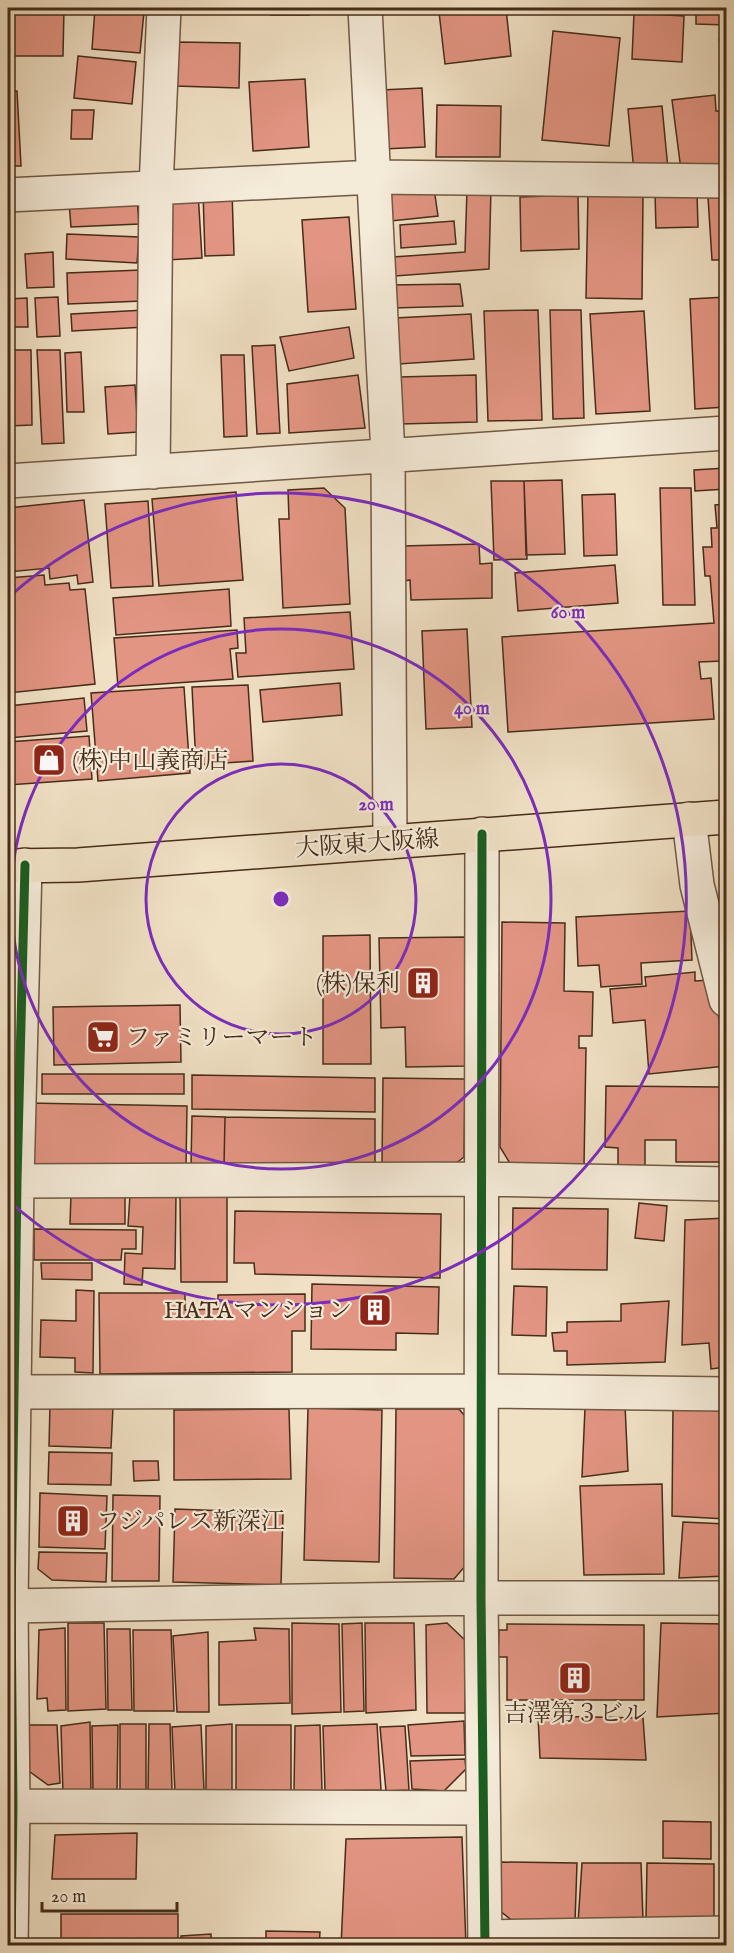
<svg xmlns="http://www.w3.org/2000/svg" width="734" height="1953" font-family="'IM FELL English','Noto Serif JP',serif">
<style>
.building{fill:#e39583;stroke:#462c19;stroke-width:1.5}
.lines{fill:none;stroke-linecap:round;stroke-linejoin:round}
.street-casing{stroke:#705944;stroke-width:36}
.primary-casing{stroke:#462c19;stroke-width:36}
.street{stroke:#f5ebd9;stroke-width:33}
.primary{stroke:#f0e0c4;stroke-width:33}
.cycleway-casing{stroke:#f5ebd9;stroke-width:13}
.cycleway{stroke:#1b5e20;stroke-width:9}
.ring{fill:none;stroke:#7b2cbf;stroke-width:3}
.labels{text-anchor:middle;stroke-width:4.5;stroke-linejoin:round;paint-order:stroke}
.poi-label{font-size:24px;fill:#462c19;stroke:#f5ebd9;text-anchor:start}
.street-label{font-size:24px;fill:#462c19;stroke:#f5ebd9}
.centre{fill:#7b2cbf;stroke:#f5ebd9;stroke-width:3}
.ring-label{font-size:18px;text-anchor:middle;font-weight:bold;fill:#7b2cbf;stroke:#f5ebd9;stroke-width:4.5;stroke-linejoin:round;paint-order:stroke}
</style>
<rect width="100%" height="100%" fill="#f0e0c4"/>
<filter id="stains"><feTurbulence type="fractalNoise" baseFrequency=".00333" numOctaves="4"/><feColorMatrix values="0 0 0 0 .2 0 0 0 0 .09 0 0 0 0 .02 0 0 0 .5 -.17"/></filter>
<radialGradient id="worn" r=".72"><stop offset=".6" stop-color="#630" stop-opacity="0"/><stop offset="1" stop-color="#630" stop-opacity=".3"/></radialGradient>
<path class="building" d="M8 8H64L63 56H8Z
M95 8 144 12 140 53 92 49Z
M176 8H202V13L176 12Z
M245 8H265V12L245 13Z
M271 8H309V15H271Z
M476 8H506L511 56 445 64 439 12Z
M696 8H726V25L696 24Z
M634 13 684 16 682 62 632 59Z
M553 31 620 38 609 146 542 140Z
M726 38V67H724L719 39Z
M177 42 240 43 239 88 175 86Z
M78 56 136 62 132 104 74 98Z
M305 79 309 147 253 151 249 82Z
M422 88 425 147 384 149 381 90Z
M8 91H17L21 166H8Z
M715 95 716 111H726V168L681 170 672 100Z
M437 105 501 106 500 157H436Z
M662 106 668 169 634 172 628 109Z
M72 110H94L92 139H71Z
M434 188 438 216 391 221 387 194Z
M491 188 489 269 395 276 393 257 465 252 467 189Z
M232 191 234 255 205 256 203 192Z
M198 192 202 258 166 260 162 195Z
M588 193 643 195 642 299 586 298Z
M697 193 698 227 656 228 655 194Z
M578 195 579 249 521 251 520 197Z
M726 196V260H712L708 197Z
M137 198 139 224 71 227 69 202Z
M8 208H10L14 284H8Z
M349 217 356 309 308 312 302 220Z
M454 221 456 244 401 248 400 225Z
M67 234 139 237 137 263 66 259Z
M53 252 54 287 27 288 25 254Z
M141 270 142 301 68 304 67 273Z
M460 284 463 306 393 308 389 285Z
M58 297 60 336 37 337 35 298Z
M726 297V407L695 409 690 299Z
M27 298 28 327H8V299Z
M145 310 146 327 72 331 71 314Z
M538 310 542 420 488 421 484 311Z
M550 310H581L584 418 553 419Z
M644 311 650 411 596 414 590 314Z
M471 314 474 359 398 364 395 318Z
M349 327 354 358 289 371 280 337Z
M275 345 280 433 257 434 252 346Z
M8 350H31L32 425 8 426Z
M37 350H60L64 443 42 444Z
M81 352 84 412H67L65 353Z
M221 355H244L247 436 224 437Z
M358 375 365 428 289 433 287 384Z
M476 375 477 422 400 424 399 377Z
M135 385 138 432 108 434 105 387Z
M726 468V489L695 491 694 470Z
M562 480 565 554 526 555 524 481Z
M491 481H524L527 559 494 560Z
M324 488 345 508 350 604 283 608 279 519H289L288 490Z
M660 488H691L695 605H663Z
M236 492 243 580 159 586 152 499Z
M615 494 617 555 584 556 582 495Z
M84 500 93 582 78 584 77 575 50 579 49 568 8 572V508Z
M148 501 153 586 111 588 105 504Z
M726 504V681L723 661 699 662 701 679 711 678 714 719 508 732 502 637 714 623 710 576H705L703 547H712L711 528H717L715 505Z
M479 544 480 564 492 563V598L411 600 410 580 404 581 402 546Z
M615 565 618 603 518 611 515 573Z
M44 575 45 585 69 583 70 590 85 589 95 684 8 693V578Z
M229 589 231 626 116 635 113 598Z
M350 612 354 669 238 677 236 653H246L244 618Z
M467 629 472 727 426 729 422 631Z
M237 630 238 648 230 649 233 679 118 687 114 638Z
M340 683 342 715 263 722 260 690Z
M248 685 253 761 196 765 192 687Z
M184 687 190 773 98 781 91 693Z
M84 698 87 731 8 738V706Z
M89 736 92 779 8 785V742Z
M690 911 692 960 641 963 642 984 601 987 599 965 578 966 576 917Z
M502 922 565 923 564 991 593 992 592 1036H579V1048H586L584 1166 511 1165 500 1147Z
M370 935 371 1064H323V936Z
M465 937 468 1066 406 1067 405 1027 381 1028 379 938Z
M695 972V981L710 980 726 1048V1066L649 1074 645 1020 613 1023 610 989 646 986 645 977Z
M180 1005 181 1062 54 1065 53 1007Z
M42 1074H184V1094H42Z
M192 1075 375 1078V1112L192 1109Z
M383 1078 465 1079 464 1157 455 1164 382 1163Z
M606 1086 721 1087V1162H676V1140H645V1167H618V1148L605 1147Z
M28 1103 187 1106 186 1167 27 1164Z
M192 1116 225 1117 224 1166 191 1165Z
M225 1117 375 1119V1166H224Z
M71 1194 125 1195V1224H70Z
M130 1195H176L175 1269 143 1268 142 1285 124 1284 125 1253 142 1254 143 1227 128 1226Z
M180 1196H227V1282H181Z
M639 1203 667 1206 664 1241 635 1238Z
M513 1208 608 1209 607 1270 512 1269Z
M235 1211 441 1214 440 1278 255 1274 254 1263H234Z
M726 1218V1277L722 1278 726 1320V1367L711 1369 709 1343 682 1345 685 1220Z
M34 1229 136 1230V1249H122L121 1260H34Z
M41 1263H92V1280L42 1279Z
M312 1284 439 1287 438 1334 396 1333V1350L311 1349Z
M514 1286 547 1287 546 1336 512 1335Z
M76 1290 94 1291 93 1373 75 1372V1358L40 1357 41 1320 76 1321Z
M99 1293H185V1310L218 1309V1295L305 1294V1331H292V1372L100 1374Z
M669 1301 665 1362 567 1365V1351H554L552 1333 567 1332V1322L621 1321V1304Z
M50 1405 113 1407 111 1448 49 1446Z
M625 1405 628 1471 582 1477 585 1408Z
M673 1406 726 1408V1519L672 1516Z
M308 1408 382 1410 379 1562 304 1560Z
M289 1409 291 1479 174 1480V1410Z
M396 1409H459L469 1421 466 1565 454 1579 394 1578Z
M49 1452 112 1453 111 1485 48 1484Z
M133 1461H158L159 1480 134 1481Z
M662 1484 664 1574 584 1575 580 1486Z
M40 1493 107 1496 105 1549 39 1547Z
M113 1495 160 1496 159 1581H112Z
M175 1509 283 1513 281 1585 173 1582Z
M683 1522 726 1524V1576L679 1578Z
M39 1552 107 1553 106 1582 52 1580 38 1569Z
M68 1623H104L106 1709 68 1711Z
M292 1623 339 1624 341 1712 292 1714Z
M362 1623 364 1711 344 1712 342 1624Z
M365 1623H414L416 1710 366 1713Z
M447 1623 466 1641 465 1713H427L426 1625Z
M661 1623 726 1624V1713L657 1717Z
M507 1624 644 1625V1700H507V1657H498L499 1630H507Z
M65 1628 66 1710 48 1711 47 1698 37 1699 39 1630Z
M254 1628 289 1629 290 1703 219 1705V1642L256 1640Z
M107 1629H130L132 1710H108Z
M133 1630H171L174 1711H134Z
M208 1632 209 1712H177L173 1636Z
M538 1716 643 1718 646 1760 540 1758Z
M464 1721 465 1755 411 1756 408 1725Z
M90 1722 91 1792 63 1794 61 1726Z
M120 1724H146V1791L120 1793Z
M149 1724H170L172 1791 148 1794Z
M232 1724V1791H206V1726Z
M377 1724 381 1790 325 1791 323 1726Z
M28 1725H57L60 1783 48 1785 26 1769Z
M118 1725 117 1792H93L92 1726Z
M201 1725 204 1790 175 1792 172 1727Z
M236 1725H291V1791H236Z
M320 1725 322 1791 294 1792 295 1726Z
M405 1726 409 1790 386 1791 380 1727Z
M465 1759 466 1769 444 1791 412 1789 410 1761Z
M663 1821 711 1822V1859L663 1858Z
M137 1833 136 1879H52L55 1835Z
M462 1837 466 1946H341L346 1839Z
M500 1862 577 1863 575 1922 515 1923 499 1910Z
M582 1863H641L643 1920 578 1923Z
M647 1863 714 1864V1920H646Z
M61 1914H178V1946H61Z
M266 1931 320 1932 319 1946H266Z
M211 1934V1946H181V1936Z"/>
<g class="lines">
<defs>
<path id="street" d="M365 8 388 455 390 842
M8 195 374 177 726 181
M153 472 156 187 164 8
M8 481 726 433
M689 819 697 885 726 1000
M482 834 481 1598 485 1946
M17 1181 481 1179 726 1184
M15 1392 482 1391 726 1394
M8 1606 481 1598H726
M13 1806 483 1808
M485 1937 726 1933
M11 1946 13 1806 11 1606 17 1181 25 865"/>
<path id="primary" d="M8 866 78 865 726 817"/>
</defs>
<use href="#street" class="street-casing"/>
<use href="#primary" class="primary-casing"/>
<use href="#street" class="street"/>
<use href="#primary" class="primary"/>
<defs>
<path id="cycleway" d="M482 834 481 1598 485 1946
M11 1946 13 1806 11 1606 17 1181 25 865"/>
</defs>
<use href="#cycleway" class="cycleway-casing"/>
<use href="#cycleway" class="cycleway"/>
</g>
<g class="ring">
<circle cx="281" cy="899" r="135"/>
<circle cx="281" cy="899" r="270"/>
<path d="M9 597A406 406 0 1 1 9 1201"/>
</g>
<defs>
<symbol id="shop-square" viewBox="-11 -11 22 22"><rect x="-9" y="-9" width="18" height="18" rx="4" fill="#8f2418" stroke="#f5ebd9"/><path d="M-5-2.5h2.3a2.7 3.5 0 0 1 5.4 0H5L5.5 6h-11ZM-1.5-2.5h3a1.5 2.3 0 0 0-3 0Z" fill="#fff"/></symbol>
<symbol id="building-square" viewBox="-11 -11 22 22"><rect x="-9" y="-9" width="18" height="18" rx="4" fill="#8f2418" stroke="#f5ebd9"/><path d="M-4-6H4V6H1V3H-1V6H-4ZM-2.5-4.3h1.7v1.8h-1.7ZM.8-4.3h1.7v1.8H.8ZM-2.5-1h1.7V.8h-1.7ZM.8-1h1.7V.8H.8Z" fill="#fff"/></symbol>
<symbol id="supermarket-square" viewBox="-11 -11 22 22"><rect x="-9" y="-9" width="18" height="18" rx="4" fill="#8f2418" stroke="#f5ebd9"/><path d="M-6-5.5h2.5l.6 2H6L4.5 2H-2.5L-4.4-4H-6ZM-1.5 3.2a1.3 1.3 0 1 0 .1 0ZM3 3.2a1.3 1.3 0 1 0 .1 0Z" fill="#fff"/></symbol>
</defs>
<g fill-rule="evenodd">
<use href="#shop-square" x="30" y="741" width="38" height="38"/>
<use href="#building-square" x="404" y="964" width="38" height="38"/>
<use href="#supermarket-square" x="84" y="1018" width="38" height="38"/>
<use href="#building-square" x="356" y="1291" width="38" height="38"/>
<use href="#building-square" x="54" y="1502" width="38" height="38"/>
<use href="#building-square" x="556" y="1659" width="38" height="38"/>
</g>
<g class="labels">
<g class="poi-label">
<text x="72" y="768">(株)中山義商店</text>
<text x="400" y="991" text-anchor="end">(株)保利</text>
<text x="126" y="1045">ファミリーマート</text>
<text x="352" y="1318" text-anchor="end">HATAマンション</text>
<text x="96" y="1529">フジパレス新深江</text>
<text x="575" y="1721" text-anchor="middle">吉澤第３ビル</text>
</g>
<g class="street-label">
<text transform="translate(367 843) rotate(-4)" y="8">大阪東大阪線</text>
</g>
</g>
<circle cx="281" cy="899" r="9" class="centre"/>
<g class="ring-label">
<text x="568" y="618">60 m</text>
<text x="472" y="714">40 m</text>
<text x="376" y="810">20 m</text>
</g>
<rect width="734" height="1953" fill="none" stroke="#f0e0c4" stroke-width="30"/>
<rect x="9" y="9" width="716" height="1935" fill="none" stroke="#462c19" stroke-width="3"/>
<rect x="15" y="15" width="704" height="1923" fill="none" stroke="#462c19" stroke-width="1.5"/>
<path d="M42 1902v9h135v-9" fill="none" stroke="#462c19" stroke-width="3"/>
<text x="51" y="1902" font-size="18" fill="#462c19" stroke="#f5ebd9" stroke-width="4.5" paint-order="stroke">20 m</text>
<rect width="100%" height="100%" filter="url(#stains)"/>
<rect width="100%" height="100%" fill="url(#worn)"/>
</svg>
